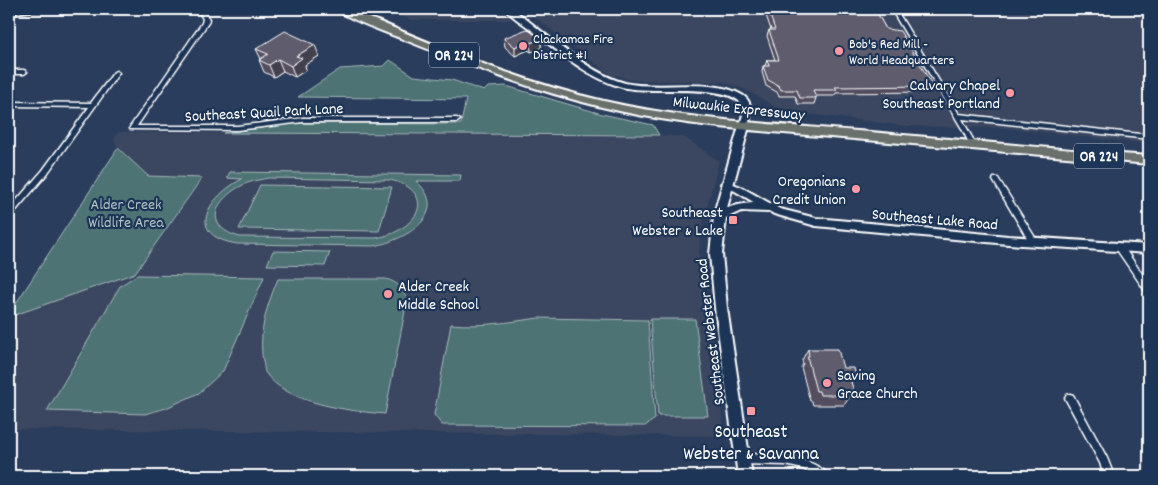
<svg xmlns="http://www.w3.org/2000/svg" width="1158" height="485" font-family="Dekko,sans-serif">
<style>
.built{fill:#3a4661}
.green{fill:#4e7375;stroke:#a6b9ba;fill-rule:evenodd}
.lines{fill:none;stroke-linecap:round;stroke-linejoin:round}
.minor-casing{stroke:#fff;stroke-width:3}
.tertiary-casing{stroke:#fff;stroke-width:4}
.secondary-casing{stroke:#fff;stroke-width:4}
.trunk-casing{stroke:#fff;stroke-width:4}
.minor{fill:#1d3557;fill-rule:evenodd}
.tertiary{fill:#1d3557;fill-rule:evenodd}
.secondary{fill:#1d3557;fill-rule:evenodd}
.trunk{fill:#6a716d;fill-rule:evenodd}
.wall{fill:#524e5f;stroke:#fff}
.shaded-wall{fill:#42404d;stroke:#fff}
.building{fill:#5f5b6e;stroke:#fff}
.poi-dot{fill:#ff9aa2;stroke:#1d3557;stroke-width:2}
.labels{text-anchor:middle;stroke-width:4.5;stroke-linejoin:round;paint-order:stroke}
.far-poi-label{font-size:14px;fill:#fff;stroke:#1d3557;text-anchor:start}
.shield{fill:#1d3557;stroke:#bbc2cd;stroke-width:1}
.shield-label{font-size:15px;font-weight:bold;fill:#fff}
.poi-label{font-size:16px;fill:#fff;stroke:#1d3557;text-anchor:end}
.street-label{font-size:16px;fill:#fff;stroke:#1d3557}
.park-label{font-size:16px;fill:#afc0c1;stroke:#1d3557}
.near-poi-label{font-size:19px;fill:#fff;stroke:#1d3557}
</style>
<rect width="100%" height="100%" fill="#2a3d5c"/>
<filter id="ink" filterUnits="userSpaceOnUse"><feTurbulence type="fractalNoise" baseFrequency=".02" numOctaves="2"/><feDisplacementMap in="SourceGraphic" scale="10" xChannelSelector="R" yChannelSelector="G"/><feConvolveMatrix kernelMatrix="1 2 1 2 8 2 1 2 1" color-interpolation-filters="sRGB"/></filter>
<g filter="url(#ink)">
<path class="built" d="M384 9H498L513 20H412Z
M552 9H1149V144L1005 128 906 126 791 112 779 109 746 90 724 82 630 80 617 75 612 76 533 16Z
M118 132 659 135 684 137 719 161 700 234 699 261 725 436 9 429V316L135 273 202 178 148 176 118 148 114 139Z"/>
<path class="green" d="M390 60 414 76 452 80 484 91 488 87 506 86 602 114 653 125 659 135 223 133 297 123 461 124 466 99 298 97 340 69 384 66Z
M118 148 148 176 202 178 135 273 9 317V314Z
M230 172 461 175 460 181H416C452 213 406 240 374 246L237 244C183 235 209 196 242 179L227 178ZM268 178 389 180C419 185 431 209 402 228 394 234 385 236 376 238L240 237C203 227 214 200 241 186 250 181 259 180 268 178Z
M260 185 392 187 379 231 239 229Z
M273 251 330 252 325 266 267 265Z
M137 275 264 277 223 371 199 393 166 408 145 414 47 411 120 286Z
M278 279H386C399 283 403 288 407 301L385 414C351 411 285 404 265 372 264 369 264 364 263 361 258 332 267 305 278 279Z
M539 318 648 320 655 419 645 426 442 425 434 415 451 324C481 327 509 322 539 318Z
M650 319H695L708 416H658Z"/>
<g class="lines">
<defs>
<path id="minor" d="M186 9C197 8 204 9 209 19L208 23 137 126H237L303 118H457L460 120 457 122H303L237 130 130 129V127L202 23 203 19 201 15 198 12Z
M891 9H896L959 114 1149 135V139L962 119 976 145 973 147H971L961 127Z
M9 70H24L27 72 24 74H9Z
M116 71 119 73 47 174 12 215 9 216V209L43 170 89 107 9 106V102L91 103 114 72Z
M994 178H998L1036 239 1037 241 1036 243H1030L993 180Z
M1120 245 1123 246 1149 284V293L1146 292 1117 250 1116 248 1117 246Z
M1070 394 1073 395 1107 458 1114 476H1104L1100 463 1065 398 1067 395Z
M743 454C767 455 791 454 813 464 819 467 826 470 829 476H816L803 469 785 465 743 464 740 462 738 459 740 456Z"/>
<path id="tertiary" d="M17 9H90L87 11H29L9 14V10Z
M506 9H513C544 32 587 73 625 83 659 91 712 77 742 95 754 102 751 115 748 126L744 129 740 126 743 114 741 103C722 82 651 95 622 87 587 78 557 50 529 28 521 22 511 16 506 9Z
M726 181 741 187 780 209 816 218 1008 236 1149 245V253L1008 244 816 226 774 214 735 191 723 186 721 184 723 182Z"/>
<path id="secondary" d="M744 123 749 126 727 208C737 204 766 199 773 208L768 212 741 211 726 218 722 254 727 308 752 476H738L715 308 710 254 714 216 717 203 739 126Z"/>
<path id="trunk" d="M336 9H349C432 44 516 81 604 101 687 120 773 124 858 131 955 139 1052 149 1149 156V164L760 131C707 126 654 120 602 107 535 91 470 66 405 40 391 34 345 18 336 9Z"/>
</defs>
<use href="#minor" class="minor-casing"/>
<use href="#tertiary" class="tertiary-casing"/>
<use href="#secondary" class="secondary-casing"/>
<use href="#trunk" class="trunk-casing"/>
<use href="#minor" class="minor"/>
<use href="#tertiary" class="tertiary"/>
<use href="#secondary" class="secondary"/>
<use href="#trunk" class="trunk"/>
</g>
<path class="wall" d="M764 9H875L886 29 933 86 930 92 836 93 834 96H816V98L814 104H798L795 96H779L777 92 766 86 762 72 763 66H765L767 60H775L767 36 769 30H771Z
M504 38 541 39V48L531 52 528 50 515 56 505 47Z
M256 49 319 56 305 65 306 70 295 77 283 71 274 77 264 72 259 60 261 59Z
M808 349 856 376 851 383 854 391 844 405H813L812 401H810L801 367 803 364 802 360Z"/>
<path class="shaded-wall" d="M541 39V48L531 52 530 43Z
M527 41 528 50 515 56V47Z
M315 45 319 56 305 65 306 70 295 77 291 66 296 56Z
M278 59 283 71 274 77 269 65Z"/>
<path class="building" d="M768 9H875L886 29 900 31 933 86 835 87 837 90H813L816 98H800L797 90H781L779 86 768 80 763 66H769L767 60H779L769 30H775Z
M527 29 541 39 530 43 527 41 515 47 504 38Z
M285 31 315 45 296 56 302 58 291 66 278 59 269 65 259 60 268 54 256 49Z
M808 349H838L843 368H854L856 376H849L854 391H850L851 395H820L819 391H816L807 356H809Z"/>
</g>
<g class="poi-dot">
<circle cx="523" cy="46" r="5"/>
<circle cx="839" cy="51" r="5"/>
<circle cx="1010" cy="93" r="5"/>
<circle cx="856" cy="189" r="5"/>
<rect x="728" y="215" width="10" height="10" rx="2.5"/>
<circle cx="388" cy="294" r="5"/>
<circle cx="827" cy="383" r="5"/>
<rect x="746" y="406" width="10" height="10" rx="2.5"/>
</g>
<g class="labels">
<g class="far-poi-label">
<text x="533" y="43">Clackamas Fire<tspan x="533" dy="16">District #1</tspan></text>
<text x="849" y="48">Bob's Red Mill -<tspan x="849" dy="16">World Headquarters</tspan></text>
</g>
<g class="shield">
<rect x="429" y="42.5" width="50" height="25" rx="4"/>
<rect x="1074" y="143.5" width="50" height="25" rx="4"/>
</g>
<g class="shield-label">
<text x="454" y="60">OR 224</text>
<text x="1099" y="161">OR 224</text>
</g>
<g class="poi-label">
<text x="1000" y="90">Calvary Chapel<tspan x="1000" dy="18">Southeast Portland</tspan></text>
<text x="846" y="186">Oregonians<tspan x="846" dy="18">Credit Union</tspan></text>
<text x="723" y="217">Southeast<tspan x="723" dy="18">Webster &amp; Lake</tspan></text>
<text x="398" y="291" text-anchor="start">Alder Creek<tspan x="398" dy="18">Middle School</tspan></text>
<text x="837" y="380" text-anchor="start">Saving<tspan x="837" dy="18">Grace Church</tspan></text>
</g>
<g class="street-label">
<text transform="translate(739 107) rotate(6)" y="6">Milwaukie Expressway</text>
<text transform="translate(264 111) rotate(-3)" y="6">Southeast Quail Park Lane</text>
<text transform="translate(935 218) rotate(5)" y="6">Southeast Lake Road</text>
<text transform="translate(709 332) rotate(-97)" y="6">Southeast Webster Road</text>
</g>
<g class="park-label">
<text x="126" y="209">Alder Creek<tspan x="126" dy="18">Wildlife Area</tspan></text>
</g>
<g class="near-poi-label">
<text x="751" y="437">Southeast<tspan x="751" dy="22">Webster &amp; Savanna</tspan></text>
</g>
</g>
<rect width="1158" height="485" fill="none" stroke="#1d3557" stroke-width="30"/>
<rect x="15" y="15" width="1128" height="455" fill="none" stroke="#fff" stroke-width="2" filter="url(#ink)"/>
</svg>
